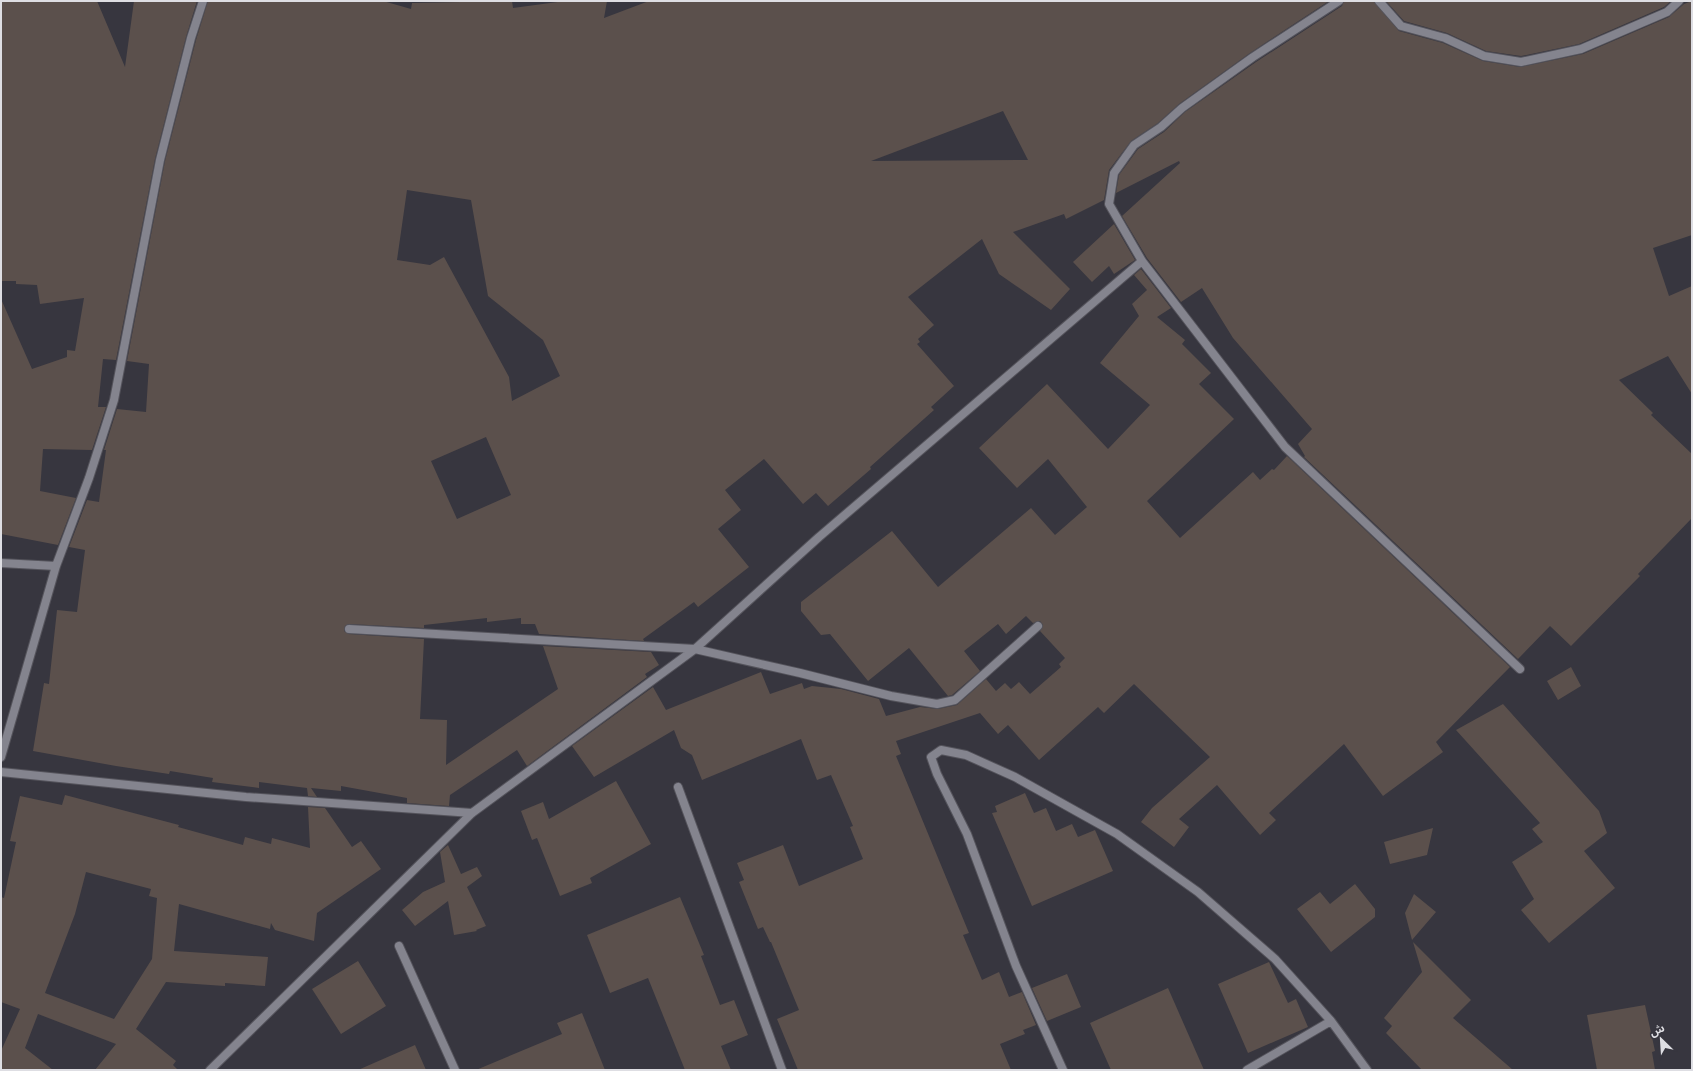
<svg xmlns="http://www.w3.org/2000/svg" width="1693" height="1071" font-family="Poppins,'Noto Sans Arabic',sans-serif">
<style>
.building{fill:#5b504c;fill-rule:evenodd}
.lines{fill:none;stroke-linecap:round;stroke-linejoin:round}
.minor-casing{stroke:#54535b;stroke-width:10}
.minor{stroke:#84848e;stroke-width:8}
</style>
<rect width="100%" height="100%" fill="#37363f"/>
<path class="building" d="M1 1H97L125 67 134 1H197L186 37 155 159 116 360 103 359 98 407H106L92 450 43 449 40 491 76 498 58 545 1 534V299L32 369 67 357V350L75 351 84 298 40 304 37 285 16 284V281H1Z
M208 1H383L411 9 412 3 512 1 513 8 565 1H607L604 18 649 1H1329L1250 53 1179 104 1158 123 1131 141 1109 170 1104 200 1066 219 1064 214 1013 232 1070 289 1051 310 999 274 982 239 908 297 934 325 918 339 920 342 917 344 954 386 931 407 934 410 870 467 871 469 828 506 816 493 803 504 764 459 725 490 741 510 718 529 749 567 698 607 694 602 643 639 644 641 539 634 535 624H521V618L487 622V618L424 625V628L349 624 345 626 344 631 349 634 424 639 420 719 447 720 446 765 558 689 543 646 651 652 659 665 645 674 647 677 527 766 517 750 450 795 449 806 407 803V798L341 786V791L311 788 317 797 308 796 307 788 259 782V788L212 782 213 778 170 771 169 774 116 766 33 751 44 683 49 684 57 610 77 612 85 550 69 547 87 500 99 502 106 450H104L117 409 146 412 149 364 127 361 165 161 196 40ZM1003 111 1028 160 871 161ZM407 190 471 200 488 296 543 340 560 376 512 401 509 377 444 257 430 265 397 260ZM486 437 511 495 457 519 431 461Z
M1344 1H1374L1399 31 1443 43 1483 61 1520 67 1583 54 1669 17 1684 4 1692 1V235L1653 248 1669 296 1692 286V394L1668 356 1619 380 1653 413 1651 415 1692 454V518L1638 574 1640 576 1571 646 1550 626 1518 659 1304 457 1305 456 1298 444 1312 429 1233 338 1202 288 1181 302 1147 258 1122 216 1180 163 1179 161 1116 193 1119 175 1138 149 1164 132 1185 112 1256 62 1342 6Z
M1386 1H1671L1664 7 1579 44 1521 56 1486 51 1447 33 1404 21Z
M1114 224 1135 260 1114 274 1109 266 1092 282 1073 262Z
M1141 269 1171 308 1157 317 1185 340 1182 344 1211 373 1199 384 1234 419 1147 501 1180 538 1253 472 1260 480 1272 469 1274 470 1287 456 1510 667 1436 742 1443 752 1383 796 1344 744 1269 813 1276 820 1260 835 1217 785 1179 819 1189 827 1174 847 1141 822 1152 808 1210 757 1134 684 1104 713 1098 707 1039 760 1008 725 998 734 980 713 896 741 901 754 896 756 969 933 963 935 982 980 999 972 1009 997 1022 992 1036 1025 1023 1030 1025 1034 1000 1044 1011 1070H798L777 1019 799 1010 771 942H770L763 927 758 929 739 882 744 880 737 863 783 845 799 886 863 859 850 827 853 826 831 775 817 780 801 739 702 780 692 755 681 748 674 730 594 777 572 746 653 687 666 710 761 672 770 694 802 683 804 689 812 686 841 689 879 699 886 716 920 707 938 709 957 705 986 679 996 691 1005 683 1011 689 1019 682 1030 694 1061 667 1059 664 1065 658 1040 631 1043 625 1040 621 1033 623 1026 616 1006 634 998 624 964 651 980 671 952 695 948 696 909 648 868 681 830 634 821 635 801 611V602L892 531 938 587 1031 508 1055 535 1087 507 1048 459 1017 488 979 448 1047 384 1108 449 1150 405 1100 363 1139 316 1132 304 1147 290 1134 275Z
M1571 667 1581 686 1558 700 1547 681Z
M1503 704 1599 811 1607 833 1584 851 1615 888 1549 943 1521 910 1534 899 1512 862 1543 842 1532 829 1540 823 1456 730Z
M616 781 651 844 590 878 592 883 560 896 537 838 532 840 521 811 543 802 549 819Z
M1025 793 1034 813 1046 808 1056 831 1072 824 1078 837 1095 830 1113 871 1032 906 992 813 997 812 995 806Z
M65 795 179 825 178 827 243 845 245 837 271 844 272 838 310 848 308 807 325 808 352 847 361 841 381 869 317 913 314 941 275 930 271 923 270 929 179 904 174 951 268 957 265 986 225 983V986L166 982 136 1029 176 1061 173 1065 178 1070H95L116 1044 38 1014 25 1048 53 1070H1V1051L20 1009 1 1002V897L4 898 16 842 10 841 20 796 62 805ZM86 872 151 889 149 896 157 898 152 959 114 1019 45 993 75 914Z
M1433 828 1427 855 1390 864 1384 842Z
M448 845 461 874 477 867 482 876 467 887 486 926 476 930 477 931 454 935 448 901 415 926 402 910 423 892 445 882 440 852Z
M1355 884 1375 909V917L1331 952 1297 909 1320 892 1330 904Z
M1414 894 1436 912 1412 940 1405 913Z
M680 897 704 955 701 956 720 1005 734 1000 748 1035 721 1046 731 1070H685L648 978 610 993 587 935Z
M1413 942 1471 1000 1453 1018 1513 1070H1422L1386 1033 1392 1026 1384 1018 1422 972Z
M358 961 386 1006 341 1034 312 989Z
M1269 962 1288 1003 1296 999 1308 1027 1248 1053 1218 984Z
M1067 974 1081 1007 1047 1021 1032 988Z
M1168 988 1204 1070H1111L1090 1023Z
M1645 1005 1655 1051 1652 1052 1655 1070H1597L1587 1015Z
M582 1013 605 1070H476L562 1034 557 1023Z
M415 1045 426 1070H358Z"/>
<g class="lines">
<defs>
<path id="minor" d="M1339 1 1253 57 1182 108 1161 127 1134 145 1114 173 1109 204 1142 261 1285 447 1520 669
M1379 1 1401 26 1445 38 1484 56 1521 62 1581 49 1667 12 1679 1
M1 563 56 566
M349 629 695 649 800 673 891 696 937 704 955 700 1038 626
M1 757 56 566 89 478 114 400 160 160 191 38 203 1
M1 772 246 797 472 813
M678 787 782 1070
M399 946 455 1070
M210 1070 472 813 695 649 819 537 1142 261
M1063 1070 1016 966 967 834 937 774 931 757 941 750 966 755 1015 777 1117 834 1198 892 1275 959 1331 1021 1367 1070
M1247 1070 1331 1021"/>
</defs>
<use href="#minor" class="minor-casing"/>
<use href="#minor" class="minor"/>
</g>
<rect width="1693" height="1071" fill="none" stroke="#dedee3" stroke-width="4"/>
<g transform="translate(1661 1039) rotate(335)" stroke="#37363f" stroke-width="3" paint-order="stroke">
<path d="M0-3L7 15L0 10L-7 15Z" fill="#dedee3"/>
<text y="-6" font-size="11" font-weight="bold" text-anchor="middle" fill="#dedee3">ش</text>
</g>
</svg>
